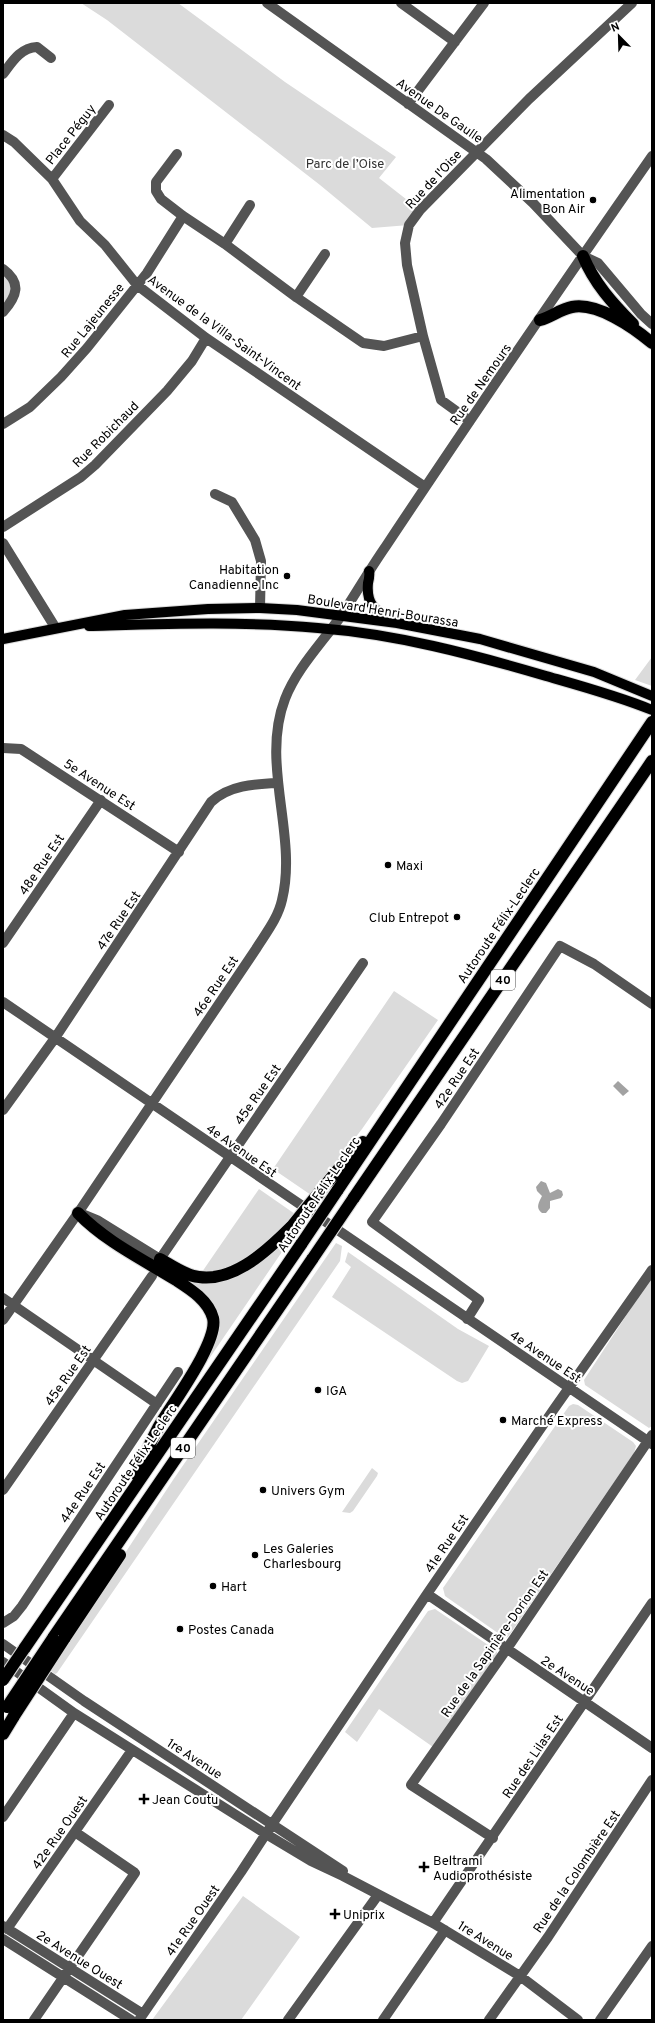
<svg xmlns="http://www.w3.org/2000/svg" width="655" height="2023" font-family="Overpass,sans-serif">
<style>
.green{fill:#dbdbdb}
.water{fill:#a2a2a2}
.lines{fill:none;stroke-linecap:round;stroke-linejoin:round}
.major-casing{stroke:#dbdbdb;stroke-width:12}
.highway-casing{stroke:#dbdbdb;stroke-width:14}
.minor{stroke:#545454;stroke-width:10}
.major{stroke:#000;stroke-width:10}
.highway{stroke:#000;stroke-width:12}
.highway-bridge-casing{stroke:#dbdbdb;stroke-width:14;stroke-linecap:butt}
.highway-bridge{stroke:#000;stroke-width:12}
.poi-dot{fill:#000;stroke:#fff;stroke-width:1.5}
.labels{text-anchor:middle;stroke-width:4;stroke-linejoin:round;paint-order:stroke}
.shield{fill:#fff;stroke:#4c4c4c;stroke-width:1}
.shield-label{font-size:12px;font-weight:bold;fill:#000}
.street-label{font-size:13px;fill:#000;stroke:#fff}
.park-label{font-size:13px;fill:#323232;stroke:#fff}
.poi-label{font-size:13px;fill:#000;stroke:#fff;text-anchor:start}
</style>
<rect width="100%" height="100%" fill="#fff"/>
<path class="green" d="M81 3H178L285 82 396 157 379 178 420 210 409 225 372 228 320 185 107 20Z
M3 269 16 285 3 312Z
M652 657V686L635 680Z
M394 991 438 1020 362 1129 311 1195 273 1169Z
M259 1189 295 1214C276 1237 250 1264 221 1272 215 1274 208 1272 202 1272Z
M284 1240 288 1243 200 1372 198 1371 216 1329 178 1274C184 1277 191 1281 198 1282 234 1290 259 1261 284 1240Z
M336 1243 342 1246 340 1261 57 1673 55 1674 49 1669 173 1480Z
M348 1252 458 1329 489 1346 468 1381 462 1383 457 1381 332 1297 351 1267 345 1262Z
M652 1276V1426L649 1428 585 1385 584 1380Z
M573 1404 578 1405 633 1442 636 1446 634 1453 508 1637 505 1638 445 1596 443 1588 569 1406Z
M372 1468 378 1473 377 1476 353 1511 350 1513 342 1512Z
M435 1609 497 1651V1654L433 1747 379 1709 357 1742 345 1732 428 1611Z
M243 1896 300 1937 241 2020H152Z"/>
<path class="water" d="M618 1081 629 1091 623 1096 613 1086Z
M541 1181 546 1183 550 1193 558 1189 562 1191 563 1195 561 1198 550 1201V1208L546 1213H542C535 1208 539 1202 542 1196L537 1191 536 1187Z"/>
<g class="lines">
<defs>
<path id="major" d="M369 571C370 575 369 579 368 583 366 604 375 611 391 620
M89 626C165 624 242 621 318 628 396 634 471 654 546 676 581 686 618 696 652 710
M3 639 125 615 208 609 260 608 297 610 397 623 480 639 594 672 652 696"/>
<path id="highway" d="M583 256C594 283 613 304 633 324
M540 320C551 317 561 309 572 307 597 302 633 327 652 343
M322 1189 346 1160 363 1142
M337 1191 652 722
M353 1199 652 761
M78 1213C105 1241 142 1259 176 1280 190 1289 208 1300 213 1318 219 1342 171 1405 158 1428 150 1443 143 1459 137 1475
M160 1259C171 1265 186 1276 199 1277 235 1282 269 1249 292 1226
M53 1638 313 1258
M64 1639 120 1555
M24 1649 302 1243
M3 1734 14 1716"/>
</defs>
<use href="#major" class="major-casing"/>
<use href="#highway" class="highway-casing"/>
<path class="minor" d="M267 3 486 159 533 203 583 256 598 263 641 314 652 324
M401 3 455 42
M3 74C12 62 20 48 37 47L51 58
M408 104 484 3
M3 135 14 142 52 179 80 221 105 245 137 285 206 338 425 487
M177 154 156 182V191L161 199 183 216 225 244 296 297 363 343 384 346 423 336
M52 179 109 105
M225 244 250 205
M3 269C22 283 17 296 3 312
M296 297 325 254
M470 421 441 400 423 336 407 265 405 243 409 225 420 210 529 99 632 3
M3 424 30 407 61 377 87 348 147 273 183 216
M215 494 232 502 255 540 261 561 260 608
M3 527 81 477 95 465 167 391 192 361 206 338
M3 543 55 627
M3 748 21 749 179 852
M3 943 101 800
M3 1002 652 1444
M3 1110 55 1038 211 802C229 785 254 784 278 783
M80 1213 97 1220 160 1259 363 963
M3 1298 157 1404
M467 1319 479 1300 372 1222 441 1124 560 946 594 964 652 1004
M3 1320 78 1213 256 949C266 933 278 918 282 900 298 835 260 764 285 699 297 668 322 643 341 616 356 593 370 569 386 546 473 415 562 285 652 156
M3 1490 152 1276
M427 1594 652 1748
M3 1623 14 1616 22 1606 178 1372
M3 1644 84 1701 343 1871
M3 1662 74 1713 266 1834 311 1861 343 1876 433 1923 520 1976 578 2020
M3 1817 74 1713
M493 1838 411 1785 506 1650 652 1435
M433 1923 652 1603
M3 1926 143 2014
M7 1929 132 1750
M3 1939 131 2020
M34 2020 135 1873 75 1832
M139 2020 241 1872 273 1823 427 1594 554 1409 652 1270
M288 2020 378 1895
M383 2020 445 1930
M489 2020 548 1937 652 1780
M600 2020 652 1946"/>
<use href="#major" class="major"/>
<use href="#highway" class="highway"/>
<defs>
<path id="highway-bridge" d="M292 1226 322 1189
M302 1243 337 1191
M313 1258 353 1199
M3 1680 24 1649
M7 1707 53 1638
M14 1716 64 1639"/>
</defs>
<use href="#highway-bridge" class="highway-bridge-casing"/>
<use href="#highway-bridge" class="highway-bridge"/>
</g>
<g class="poi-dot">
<circle cx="593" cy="200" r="4"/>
<circle cx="287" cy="576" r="4"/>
<circle cx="388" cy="865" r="4"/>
<circle cx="457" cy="917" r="4"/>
<circle cx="318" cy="1390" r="4"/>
<circle cx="503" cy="1420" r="4"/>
<circle cx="263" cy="1490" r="4"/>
<circle cx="255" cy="1555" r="4"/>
<circle cx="213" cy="1586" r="4"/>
<circle cx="180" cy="1629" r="4"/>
<path d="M142 1793h4v4h4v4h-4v4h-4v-4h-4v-4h4z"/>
<path d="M422 1861h4v4h4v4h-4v4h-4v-4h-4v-4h4z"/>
<path d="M333 1908h4v4h4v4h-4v4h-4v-4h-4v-4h4z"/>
</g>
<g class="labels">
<g class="shield">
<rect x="491" y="970" width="24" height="20" rx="3"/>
<rect x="171" y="1438" width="24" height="20" rx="3"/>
</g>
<g class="shield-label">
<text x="503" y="984">40</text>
<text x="183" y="1452">40</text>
</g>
<g class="street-label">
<text transform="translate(440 110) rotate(35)" y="5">Avenue De Gaulle</text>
<text transform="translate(70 134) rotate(-52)" y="5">Place Péguy</text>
<text transform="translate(433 179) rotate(-47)" y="5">Rue de l'Oise</text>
<text transform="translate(92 320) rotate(-51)" y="5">Rue Lajeunesse</text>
<text transform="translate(225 332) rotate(36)" y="5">Avenue de la Villa-Saint-Vincent</text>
<text transform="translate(480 384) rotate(-55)" y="5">Rue de Nemours</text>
<text transform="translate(105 434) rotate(-45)" y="5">Rue Robichaud</text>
<text transform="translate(383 610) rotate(9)" y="5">Boulevard Henri-Bourassa</text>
<text transform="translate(100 784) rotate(33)" y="5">5e Avenue Est</text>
<text transform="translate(41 864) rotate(-56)" y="5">48e Rue Est</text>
<text transform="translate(118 920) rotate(-56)" y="5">47e Rue Est</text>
<text transform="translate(498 925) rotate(-56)" y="5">Autoroute Félix-Leclerc</text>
<text transform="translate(215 986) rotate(-56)" y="5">46e Rue Est</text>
<text transform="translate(456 1078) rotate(-56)" y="5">42e Rue Est</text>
<text transform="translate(257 1094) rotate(-55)" y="5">45e Rue Est</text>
<text transform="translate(242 1150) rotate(35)" y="5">4e Avenue Est</text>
<text transform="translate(318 1194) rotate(-56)" y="5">Autoroute Félix-Leclerc</text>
<text transform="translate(546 1356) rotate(34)" y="5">4e Avenue Est</text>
<text transform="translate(67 1375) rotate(-55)" y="5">45e Rue Est</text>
<text transform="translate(135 1462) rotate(-56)" y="5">Autoroute Félix-Leclerc</text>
<text transform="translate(82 1492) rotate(-56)" y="5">44e Rue Est</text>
<text transform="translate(446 1543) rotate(-56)" y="5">41e Rue Est</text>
<text transform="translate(494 1643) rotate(-55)" y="5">Rue de la Sapinière-Dorion Est</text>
<text transform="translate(568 1675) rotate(33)" y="5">2e Avenue</text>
<text transform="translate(532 1756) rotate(-56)" y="5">Rue des Lilas Est</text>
<text transform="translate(195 1758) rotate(33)" y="5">1re Avenue</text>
<text transform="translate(59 1832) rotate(-55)" y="5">42e Rue Ouest</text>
<text transform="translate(576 1871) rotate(-56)" y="5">Rue de la Colombière Est</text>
<text transform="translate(192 1920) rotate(-55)" y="5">41e Rue Ouest</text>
<text transform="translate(486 1940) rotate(32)" y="5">1re Avenue</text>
<text transform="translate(80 1959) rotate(32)" y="5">2e Avenue Ouest</text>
</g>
<g class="park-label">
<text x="345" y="168">Parc de l’Oise</text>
</g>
<g class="poi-label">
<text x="585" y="198" text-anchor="end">Alimentation<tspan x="585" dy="15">Bon Air</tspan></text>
<text x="279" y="574" text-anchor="end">Habitation<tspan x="279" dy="15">Canadienne Inc</tspan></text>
<text x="396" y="870">Maxi</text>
<text x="449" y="922" text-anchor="end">Club Entrepot</text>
<text x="326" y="1395">IGA</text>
<text x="511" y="1425">Marché Express</text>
<text x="271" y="1495">Univers Gym</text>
<text x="263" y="1553">Les Galeries<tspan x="263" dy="15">Charlesbourg</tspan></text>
<text x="221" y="1591">Hart</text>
<text x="188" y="1634">Postes Canada</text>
<text x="152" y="1804">Jean Coutu</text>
<text x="433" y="1865">Beltrami<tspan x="433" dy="15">Audioprothésiste</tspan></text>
<text x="343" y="1919">Uniprix</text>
</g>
</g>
<rect width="655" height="2023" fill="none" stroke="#000000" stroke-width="8"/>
<g transform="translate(619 36) rotate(337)" stroke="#ffffff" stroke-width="3" paint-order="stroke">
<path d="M0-3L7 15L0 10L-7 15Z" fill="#000000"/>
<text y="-6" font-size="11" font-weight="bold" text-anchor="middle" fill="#000000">N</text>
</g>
</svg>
